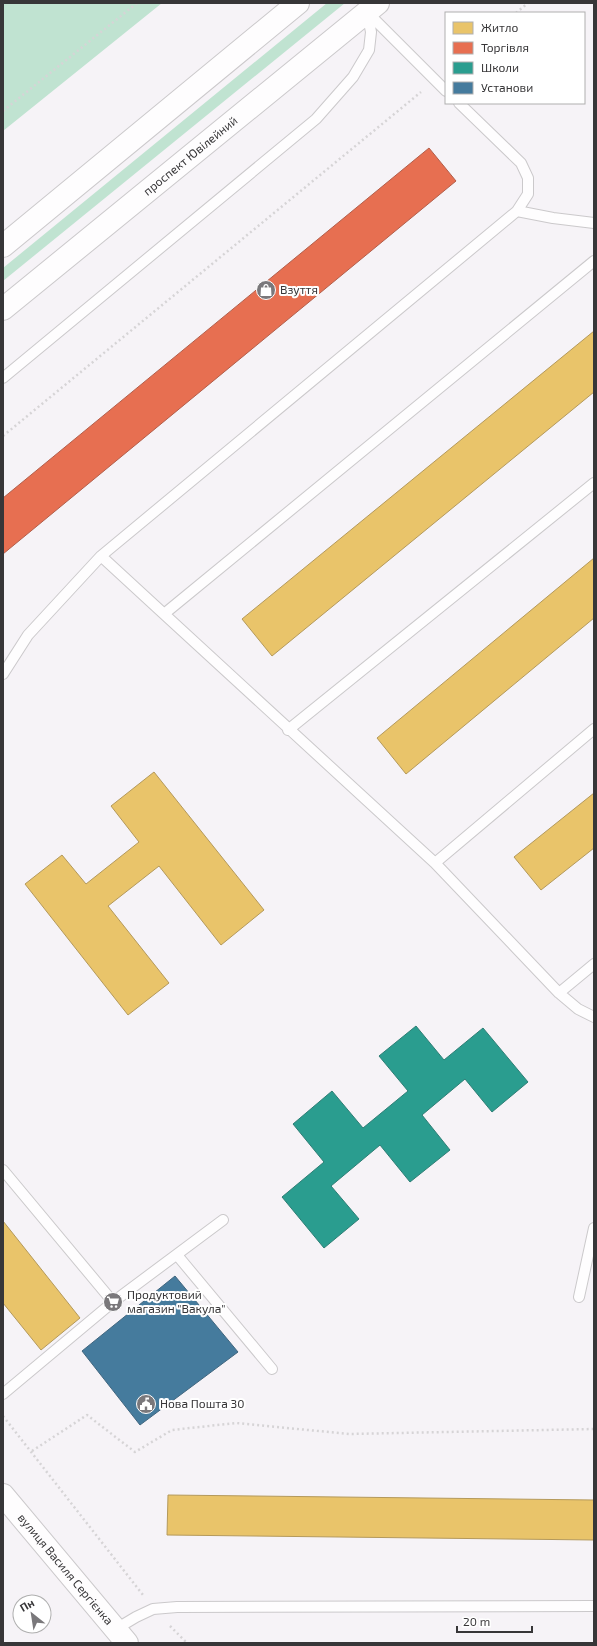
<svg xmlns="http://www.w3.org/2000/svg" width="597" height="1646" font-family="'Exo 2',sans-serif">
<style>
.green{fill:#c0e3d1}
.homes{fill:#e9c46a;stroke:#b4995b}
.shops{fill:#e76f51;stroke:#b25e4a}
.schools{fill:#2a9d8f;stroke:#2e7e75}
.public{fill:#457b9d;stroke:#41667f}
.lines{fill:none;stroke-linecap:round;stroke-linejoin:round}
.lane-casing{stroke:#cbc9cb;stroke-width:12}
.secondary-casing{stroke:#cbc9cb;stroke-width:24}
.primary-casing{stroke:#cbc9cb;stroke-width:24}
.path{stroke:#d6d4d6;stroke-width:2.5;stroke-dasharray:2 3;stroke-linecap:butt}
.lane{stroke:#fefdfe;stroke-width:10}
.secondary{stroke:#fefdfe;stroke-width:22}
.primary{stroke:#fefdfe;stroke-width:22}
.labels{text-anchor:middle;stroke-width:4;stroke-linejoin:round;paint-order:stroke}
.street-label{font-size:12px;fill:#373638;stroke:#fff}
.poi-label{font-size:12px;fill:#373638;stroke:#fff;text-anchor:start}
</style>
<rect width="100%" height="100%" fill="#f6f3f7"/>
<path class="green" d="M3 3H162L3 131Z
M327 3H345L3 281V268Z"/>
<path class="homes" d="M594 331V392L272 656 242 619Z
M594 558V618L406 774 377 738Z
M154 772 264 910 221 945 159 866 108 906 169 983 128 1015 25 884 62 855 86 884 139 842 111 806Z
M594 793V848L541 890 514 857Z
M3 1221 80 1318 41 1350 3 1303Z
M168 1495 594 1500V1540L167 1535Z"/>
<path class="shops" d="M429 148 456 181 3 554V498Z"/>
<path class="schools" d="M416 1026 444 1060 483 1028 528 1082 492 1112 465 1079 422 1115 450 1150 410 1182 380 1145 331 1186 359 1219 324 1248 282 1197 324 1162 293 1124 332 1091 363 1128 408 1091 379 1056Z"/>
<path class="public" d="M175 1276 238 1352 140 1425 82 1351Z"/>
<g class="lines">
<defs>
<path id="lane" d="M367 12 446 91
M459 103 521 163 528 178V194L517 211 101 556 164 614 594 261
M517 211 553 218 594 223
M3 378 316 119 353 77 369 50 371 32 367 12
M164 614 435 863 559 993 578 1009 594 1017
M3 674 28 635 101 556
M288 730 594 483
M435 863 594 729
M559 993 594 964
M3 1170 113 1302 3 1394
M177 1255 272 1369
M579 1297 594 1228
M113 1302 223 1220
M116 1629 136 1617 153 1609 177 1607 594 1606"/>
<g id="secondary">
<path id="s1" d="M3 1495 127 1643"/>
</g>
<g id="primary">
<path d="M3 246 298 3"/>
<path id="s2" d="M3 309 378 3"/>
</g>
</defs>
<use href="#lane" class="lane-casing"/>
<use href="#secondary" class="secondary-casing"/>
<use href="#primary" class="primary-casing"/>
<path class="path" d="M516 13 528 3
M3 111 137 3
M3 436 421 92
M3 1416 143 1595
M32 1451 87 1415 135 1452 172 1430 236 1423 349 1434 594 1429
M170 1626 187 1643"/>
<use href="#lane" class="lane"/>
<use href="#secondary" class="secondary"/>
<use href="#primary" class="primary"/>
</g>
<defs>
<symbol id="shop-disc" viewBox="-11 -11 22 22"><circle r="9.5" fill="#7a787b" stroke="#fff"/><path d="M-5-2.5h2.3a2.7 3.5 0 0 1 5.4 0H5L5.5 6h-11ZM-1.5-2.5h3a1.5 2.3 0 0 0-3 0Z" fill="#fff"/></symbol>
<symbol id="supermarket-disc" viewBox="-11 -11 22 22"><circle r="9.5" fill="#7a787b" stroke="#fff"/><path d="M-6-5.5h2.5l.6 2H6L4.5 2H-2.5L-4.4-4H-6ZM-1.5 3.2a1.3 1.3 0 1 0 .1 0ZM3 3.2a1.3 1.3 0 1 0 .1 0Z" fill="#fff"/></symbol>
<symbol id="civic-disc" viewBox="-11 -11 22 22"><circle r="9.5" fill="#7a787b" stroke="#fff"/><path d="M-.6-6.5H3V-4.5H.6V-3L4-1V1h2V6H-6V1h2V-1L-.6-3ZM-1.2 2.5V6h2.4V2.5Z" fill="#fff"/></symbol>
</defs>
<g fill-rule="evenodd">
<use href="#shop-disc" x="255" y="279" width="22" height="22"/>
<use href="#supermarket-disc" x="102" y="1291" width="22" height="22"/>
<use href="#civic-disc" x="135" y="1393" width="22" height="22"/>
</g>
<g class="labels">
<g class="street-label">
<text dy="4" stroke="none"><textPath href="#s2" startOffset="242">проспект Ювілейний</textPath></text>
<text dy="4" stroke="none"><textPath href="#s1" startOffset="97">вулиця Василя Сергієнка</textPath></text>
</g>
<g class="poi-label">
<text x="280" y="294">Взуття</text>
<text x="127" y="1299">Продуктовий<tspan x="127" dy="14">магазин "Вакула"</tspan></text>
<text x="160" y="1408">Нова Пошта 30</text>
</g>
</g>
<rect width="597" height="1646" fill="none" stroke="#373638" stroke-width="8"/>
<rect x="445" y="12" width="140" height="92" fill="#ffffff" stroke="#afafaf"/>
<rect x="453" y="22" width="20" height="12" fill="#e9c46a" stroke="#afafaf"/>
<text x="481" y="32" font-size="12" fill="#373638">Житло</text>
<rect x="453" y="42" width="20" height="12" fill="#e76f51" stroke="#afafaf"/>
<text x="481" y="52" font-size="12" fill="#373638">Торгівля</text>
<rect x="453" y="62" width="20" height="12" fill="#2a9d8f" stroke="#afafaf"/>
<text x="481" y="72" font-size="12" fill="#373638">Школи</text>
<rect x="453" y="82" width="20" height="12" fill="#457b9d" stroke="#afafaf"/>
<text x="481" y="92" font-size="12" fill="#373638">Установи</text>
<g transform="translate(32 1614) rotate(330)"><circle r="19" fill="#ffffff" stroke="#afafaf"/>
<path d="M0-3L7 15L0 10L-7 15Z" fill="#7a787b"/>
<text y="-6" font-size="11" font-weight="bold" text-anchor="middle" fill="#373638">Пн</text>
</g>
<path d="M457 1626v6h75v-6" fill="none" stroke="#373638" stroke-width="2"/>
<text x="463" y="1626" font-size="12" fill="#373638" stroke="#ffffff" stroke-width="3" paint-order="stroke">20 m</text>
</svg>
